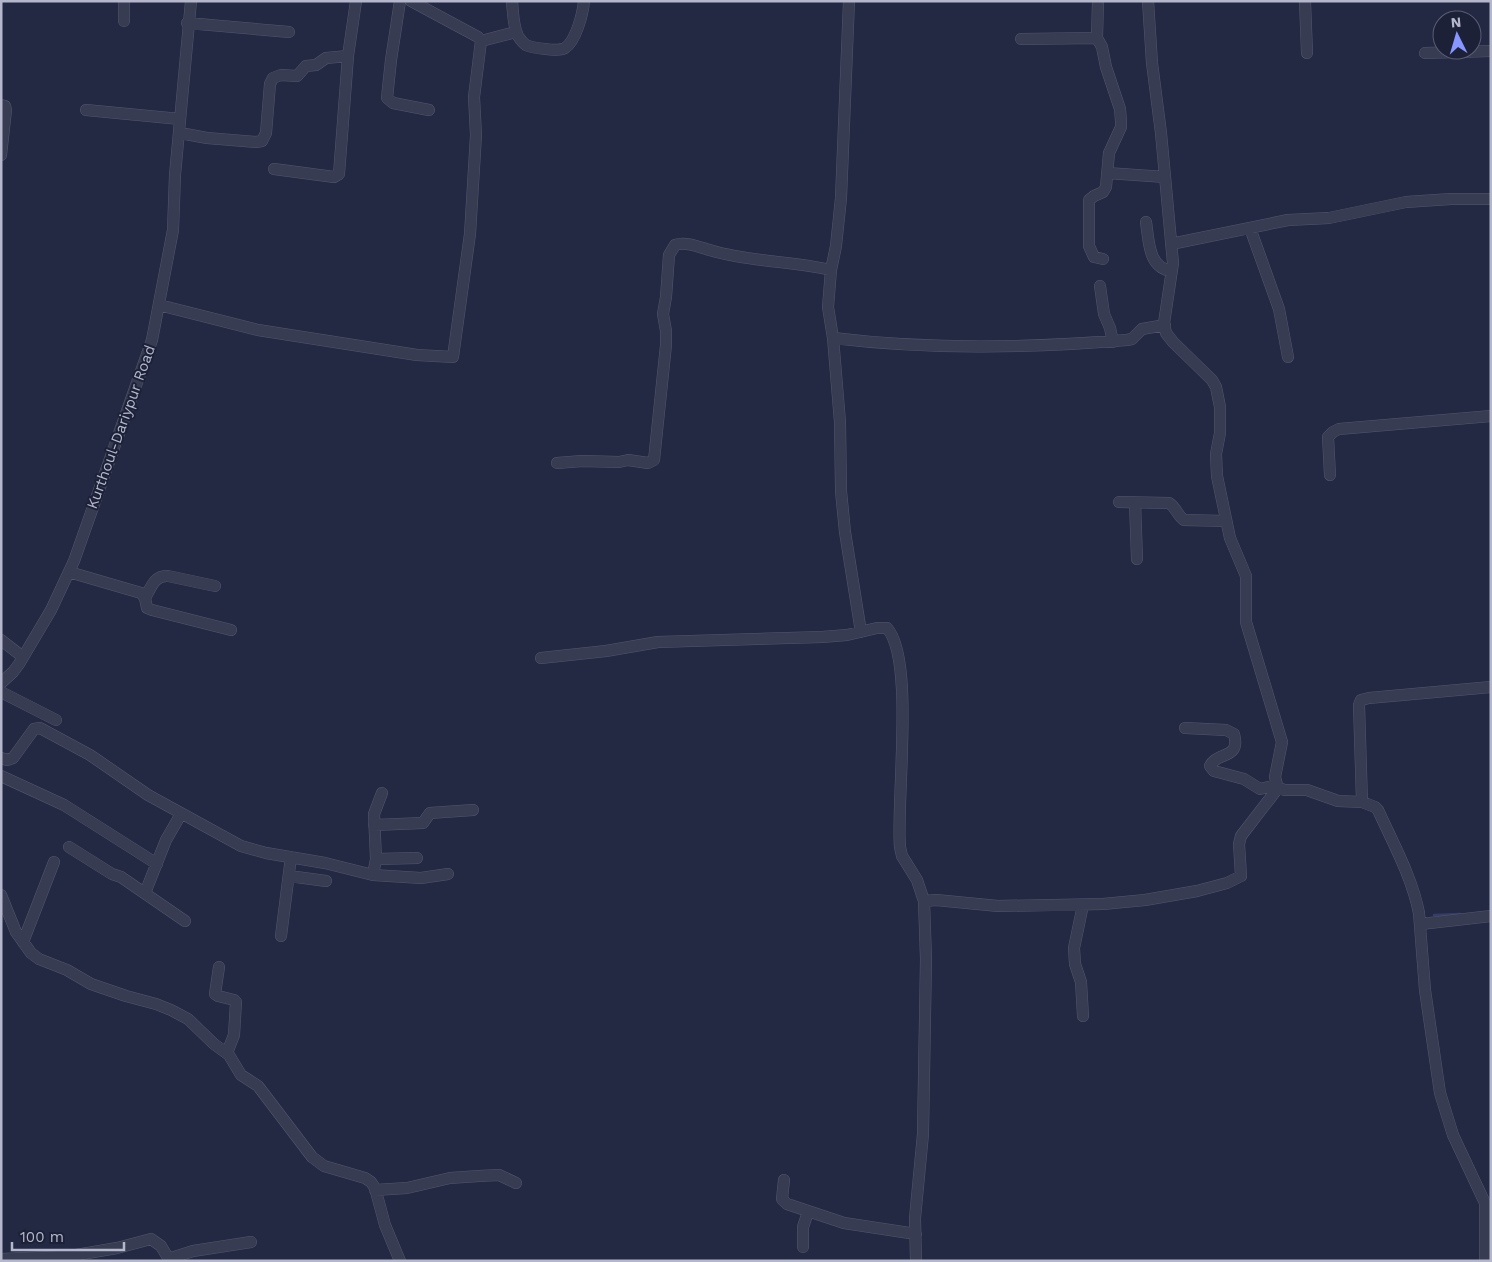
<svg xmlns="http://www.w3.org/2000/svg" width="1492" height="1262" font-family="'Work Sans',sans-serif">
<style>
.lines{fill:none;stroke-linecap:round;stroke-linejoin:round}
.stream{stroke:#343d69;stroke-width:2.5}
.minor-casing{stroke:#53576d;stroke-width:12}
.minor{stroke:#383c52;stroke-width:11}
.labels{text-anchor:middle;stroke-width:4;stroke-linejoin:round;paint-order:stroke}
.street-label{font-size:15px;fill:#b5b8cc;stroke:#1d2138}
</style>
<rect width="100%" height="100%" fill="#232943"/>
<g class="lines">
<path class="stream" d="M1434 915 1460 914"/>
<defs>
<path id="minor" d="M400 1 391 60 387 98 393 103 429 110
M512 1C513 12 513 26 518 36 520 39 523 43 526 45 532 48 560 52 565 48 576 41 583 13 584 1
M849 1 841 198 836 246 831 270 828 307 833 338 840 422 841 491 845 532 861 632
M1098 1 1097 38 1102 47 1106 67 1120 109 1121 121V127L1109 153 1106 187 1103 192 1094 196 1089 200V246L1094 257 1103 259
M1148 1 1152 63 1161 133 1173 263 1164 323 1166 333 1173 342 1212 380 1216 387 1220 407V433L1216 454 1217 476 1230 538 1246 576V622L1282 742 1275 777 1277 785 1278 788 1285 790H1307L1338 801 1362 802 1375 807 1378 810C1393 843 1412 877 1419 913L1425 990 1440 1093 1453 1135 1485 1203V1261
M1305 1 1307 53
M124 21V1
M187 23 289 32
M1021 39 1097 38
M481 41 516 32
M1425 53 1491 51
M1 105 5 106 6 110 1 155
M86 110 180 119
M180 133 207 138 256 142 262 141 266 133 270 84 273 78 281 75 297 76 306 66 316 65 326 58 348 56
M274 169 334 177 339 174 348 56 356 1
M1107 173 1165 177
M1146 222C1149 241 1148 268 1172 271
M1250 228 1279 309 1288 357
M1171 244 1288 220 1329 218 1406 202 1451 199H1491
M1100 286 1104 314 1110 328 1113 342
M159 305 258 330 417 355 453 357 470 234 476 135 474 97 481 41 478 37 411 1
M833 338C931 350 1030 348 1127 340L1132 339 1142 329 1165 325
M557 463 582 461 619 462 628 460 648 463 654 460 666 345V331L663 314 666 297 669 255 675 245C687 241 701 248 713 251 751 262 792 261 831 270
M1330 475 1328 437 1333 432 1339 429 1491 416
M1119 502 1169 503C1176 507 1177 515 1184 520L1226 521
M1135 502 1137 559
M69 572 141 593 145 598 147 608 152 610 231 630
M145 598C151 588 154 575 168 576L215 586
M1 640 23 657
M541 658 606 651 658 642 822 637 847 635 877 628H887C915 659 896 801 900 847L902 856 917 880 924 901 926 959 923 1134 915 1218 916 1261
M1 683 13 672 19 664 51 610 74 561 152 340 173 230 175 175 191 1
M1 692 56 720
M1185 728 1226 730 1234 734C1241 760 1217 751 1210 766L1214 771 1244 779 1260 789 1277 785
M1 758 7 760 13 758 34 729 40 728 90 755 148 795 241 846 266 853 325 863 373 875 421 878 448 874
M1 776 64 805 157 864
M1362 802 1359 705 1361 700 1369 698 1491 687
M374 825 423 823 430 813 473 810
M69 847 112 874 121 877 185 921
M376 859 417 858
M373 875 376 859 374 814 382 793
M289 876 326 881
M145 893 166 840 181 814
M1 895 16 932 31 953 39 959 67 970 91 984 126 996 156 1004 171 1010 188 1019 214 1044 229 1055 241 1075 258 1086 312 1157 324 1166 365 1178 371 1182 375 1188 385 1225 400 1261
M924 901 936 900 998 906 1103 904 1145 900 1197 891 1227 883 1241 876 1239 844 1241 836 1278 788
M1083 905 1074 948 1075 964 1081 982 1083 1016
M1421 924 1491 916
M281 936 291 857
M23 942 54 862
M219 967 215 994 218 996 234 1000 236 1002 234 1035 227 1053
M784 1180 782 1199 787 1204 844 1223 916 1234
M375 1190 407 1188 450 1178 479 1176 499 1175 516 1183
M803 1247V1227L808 1212
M1 1259 70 1256 117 1248 151 1239 161 1246 170 1261
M168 1259 193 1251 251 1242"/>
</defs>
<use href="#minor" class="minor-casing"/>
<use href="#minor" class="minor"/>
</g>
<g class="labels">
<g class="street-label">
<text transform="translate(121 427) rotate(-70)" y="5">Kurthoul-Dariypur Road</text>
</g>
</g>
<rect width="1492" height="1262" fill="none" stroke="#b5b8cc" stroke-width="5"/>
<g transform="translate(1457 35) rotate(355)"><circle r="24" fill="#1d2138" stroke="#5a5d73"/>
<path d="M0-4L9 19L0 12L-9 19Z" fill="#8797ff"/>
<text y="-8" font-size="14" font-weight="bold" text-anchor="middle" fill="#b5b8cc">N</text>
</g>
<path d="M12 1242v8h112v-8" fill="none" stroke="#b5b8cc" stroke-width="2.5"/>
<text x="20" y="1242" font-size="15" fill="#b5b8cc" stroke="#1d2138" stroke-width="4" paint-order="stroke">100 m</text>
</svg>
